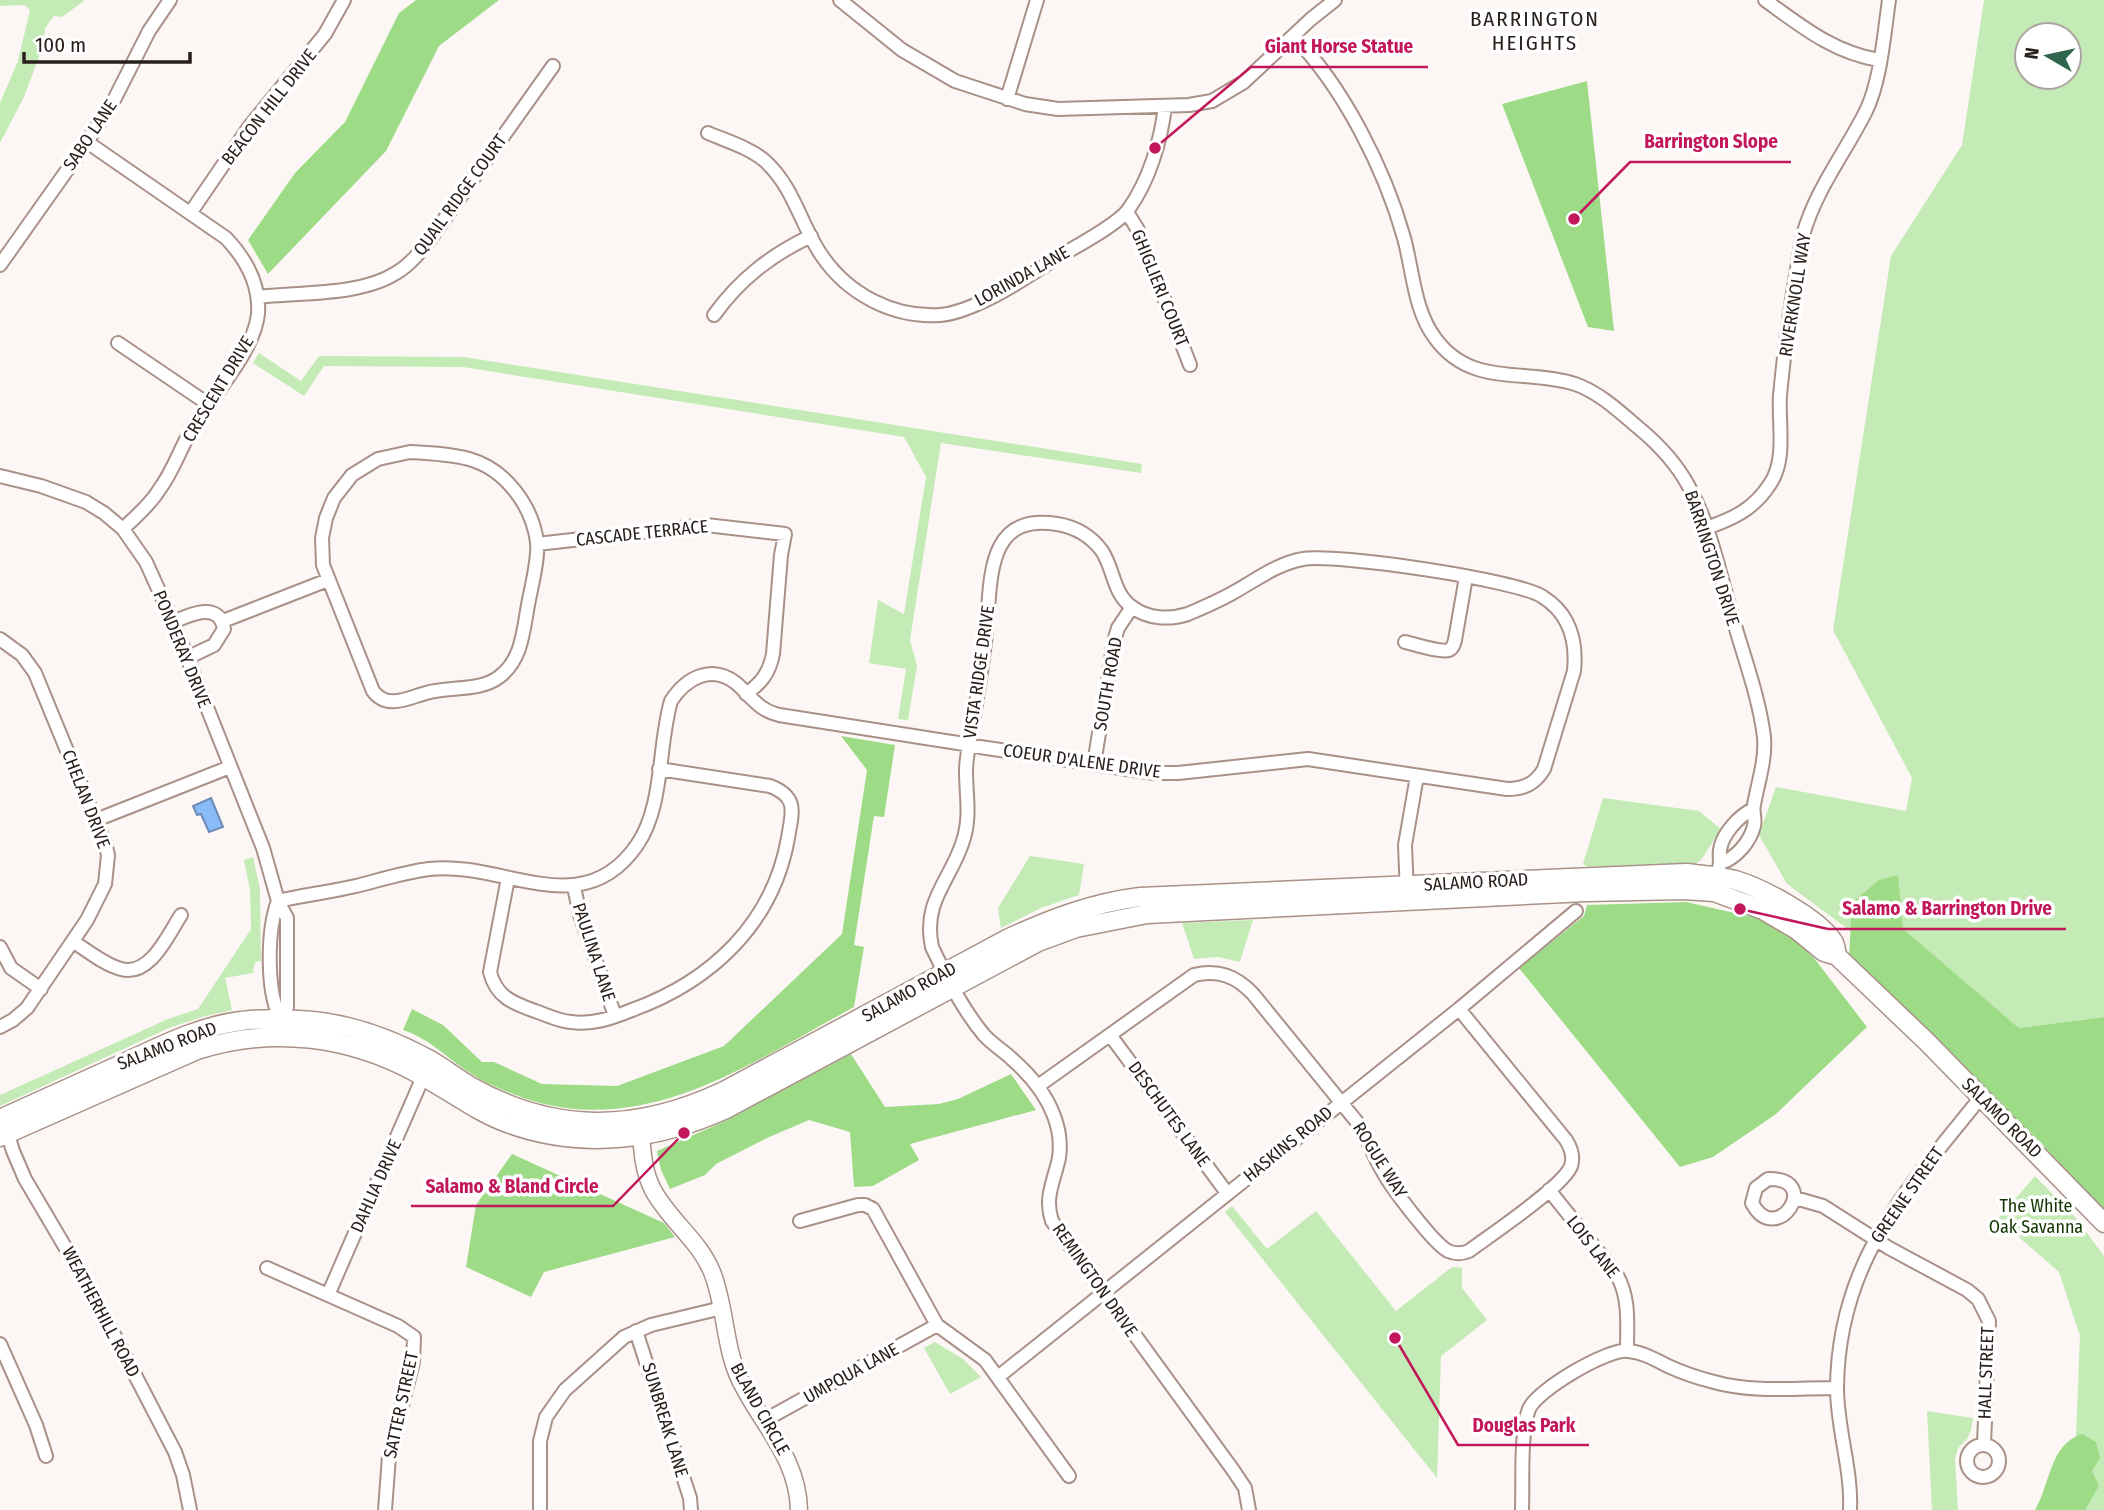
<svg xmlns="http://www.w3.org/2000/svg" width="2104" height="1510" font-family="'Fira Sans Condensed',sans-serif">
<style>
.green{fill:#c4ebb5;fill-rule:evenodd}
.forest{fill:#9edb87}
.water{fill:#89bbf8;stroke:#6c8cb6;stroke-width:2}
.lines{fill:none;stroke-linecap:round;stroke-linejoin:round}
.minor-casing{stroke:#a99188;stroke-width:16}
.tertiary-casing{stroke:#a99188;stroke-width:19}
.secondary-casing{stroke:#a99188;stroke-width:21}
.minor{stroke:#fff;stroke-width:12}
.tertiary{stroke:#fff;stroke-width:16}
.secondary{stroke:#fff;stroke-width:18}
.labels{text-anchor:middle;stroke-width:7;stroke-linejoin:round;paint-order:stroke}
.street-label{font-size:18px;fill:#29201c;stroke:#fff}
.park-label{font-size:18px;fill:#113700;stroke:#fff}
.quarter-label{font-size:21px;letter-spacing:2px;fill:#29201c;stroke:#fff}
.leader{fill:none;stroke:#c2185b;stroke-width:2.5}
.callout-dot{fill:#c2185b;stroke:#fff;stroke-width:2.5}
.callout-label{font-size:19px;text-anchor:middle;font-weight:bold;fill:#c2185b;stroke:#fff;stroke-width:7;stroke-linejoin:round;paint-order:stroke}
</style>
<rect width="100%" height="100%" fill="#fcf7f5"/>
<path class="green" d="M0 0H85L62 17 54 16 45 28 43 46 24 97 0 143V103L18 61 30 10 24 5 0 6Z
M1984 0H2104V1017L2019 1028 1902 929 1853 903 1852 932 1787 884 1759 835 1776 787 1906 811 1912 778 1833 630 1891 256 1962 145ZM2027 35H2069V77H2027Z
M259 353 301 381 319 356 464 357 1142 464 1141 473 941 443 910 640 917 666 908 720 898 719 906 669 869 663 878 600 904 614 926 477 904 437 463 367 324 366 304 396 253 363Z
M1603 798 1699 811 1721 829 1701 860 1694 865 1657 864 1588 867 1583 864Z
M1030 856 1084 864 1079 895 1041 908 1001 928 998 908Z
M253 857 260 889 261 961 255 962 253 973 225 978 232 1010 202 1017 169 1028 0 1106V1095L168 1019 198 1009 251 929 250 890 244 860Z
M1253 920 1240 962 1218 957 1194 959 1182 923Z
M2035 1176 2076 1218 2104 1256V1510H2060L2076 1435 2080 1336 2059 1272 1998 1219Z
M1232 1206 1267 1249 1316 1211 1396 1311 1452 1267 1462 1268V1288L1487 1320 1441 1356 1437 1478 1225 1212Z
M935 1342 963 1359 981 1377 950 1394 924 1348Z
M1927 1411 1973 1418 1971 1430 1967 1439 1958 1448 1955 1458 1958 1510H1932Z"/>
<path class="forest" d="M416 0H499L439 46 386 151 268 274 248 240 295 173 345 122 399 13Z
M1587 81 1614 331 1588 327 1502 104Z
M841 736 895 745 884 817 874 816 854 945 864 947 854 1007C747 1065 639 1144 513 1094 498 1088 483 1082 470 1073 447 1058 430 1039 403 1030L412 1009 443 1025 482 1062H494L542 1084 617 1086 724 1046 842 934 867 770Z
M1898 875 1903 929 2019 1028 2104 1017V1213L2043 1145 1849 957 1852 903 1879 880Z
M1686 902 1775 922 1814 958 1867 1027 1776 1114 1713 1157 1680 1167 1519 968 1584 916 1587 905Z
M851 1054 885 1107 939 1104 958 1099 1011 1074 1036 1110 910 1144 919 1160 873 1186 854 1187 850 1132 809 1120 767 1138 716 1164 705 1175 670 1189 661 1170 657 1151 725 1121Z
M512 1154 664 1223 675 1237 544 1272 531 1297 466 1267 476 1205Z
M2082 1434 2096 1442 2100 1458 2092 1471 2099 1486 2085 1510H2035C2051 1483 2049 1445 2082 1434Z"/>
<path class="water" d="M211 798 223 827 209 832 201 814 197 815 193 806Z"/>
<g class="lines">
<defs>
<path id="minor" d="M840 0 902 50 955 81 1025 104 1058 109 1189 105 1212 101 1244 82 1311 19 1335 0
M1765 0C1801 26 1834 53 1879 60
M1293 36C1343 86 1385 170 1404 238 1413 271 1414 310 1435 338 1471 388 1525 368 1575 384 1599 392 1621 413 1640 429 1659 445 1676 463 1688 485 1710 524 1719 572 1732 615 1743 655 1759 696 1764 737 1766 760 1758 782 1754 805 1752 812 1756 819 1754 826 1750 842 1736 858 1721 863
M1007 99 1037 0
M708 133C727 141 750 148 765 161 794 187 801 226 822 256 848 294 893 318 940 315 955 314 976 305 990 298 1013 287 1036 271 1058 257 1075 247 1117 225 1128 210 1149 181 1161 141 1165 106
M87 142 226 238C246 259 260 284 258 314 254 353 209 399 189 434 179 452 172 473 159 490 150 505 135 517 123 529
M191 212 249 127 325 34 344 0
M1127 212 1138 230 1190 365
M0 265 87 142 115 98 149 31 170 0
M258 297C300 292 360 296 396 273 410 265 421 251 431 238L553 66
M714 315C740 279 771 255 811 236
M118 343 208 404
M410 452C430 453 450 454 469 459 505 469 532 505 537 542 539 559 531 588 528 605 523 632 522 660 499 677 479 692 449 686 426 693 408 698 387 710 373 691L323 565 322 538 326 518 334 498 352 475 378 459Z
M0 476 41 486 86 502 104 513 123 529 146 562 173 622 263 848 278 901 287 918V1007L281 1025
M1706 528C1733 519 1754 509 1770 484 1787 459 1778 423 1780 395 1785 342 1793 288 1803 235 1816 189 1845 153 1866 111 1881 80 1884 34 1889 0
M537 544 706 525 785 534 781 555 773 654C769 674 761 683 746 694
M223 621 328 580
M173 622C191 614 219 601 224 629L214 645 187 658
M0 639 22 655 35 673 105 843 108 855 105 884 87 920 27 1008 13 1020 0 1027
M1405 642C1414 644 1441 653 1449 650 1453 648 1454 644 1455 640L1466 577
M1094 764 1114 641 1118 628 1132 607
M96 820 230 767
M1719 868C1721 861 1719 857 1720 850 1722 834 1739 816 1753 809
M508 878 490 972C496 997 513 1003 535 1011 547 1015 558 1021 571 1022 593 1025 612 1018 632 1010 712 981 773 923 788 838 792 813 799 797 770 786L659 769
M574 887 580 915 615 1016
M1407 894 1405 845 1417 776
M278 901C304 895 330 892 356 886 380 880 405 872 429 869 502 860 582 925 637 845 664 806 658 745 671 701 686 678 711 664 736 683 751 696 758 710 779 715L958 743 980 747 1154 773H1178L1308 759 1507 789C1524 789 1535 784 1544 769L1574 671C1577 641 1570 614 1543 597 1519 580 1334 553 1303 559 1279 563 1257 579 1236 591 1221 600 1204 607 1188 614 1169 620 1148 619 1132 607 1113 594 1114 569 1102 551 1091 536 1075 527 1057 524 989 513 991 574 987 622 984 660 977 697 971 734 969 746 966 758 966 771 966 795 971 817 963 841 951 880 922 901 932 947 946 977 963 1010 984 1035 993 1045 1004 1051 1013 1060 1030 1075 1046 1094 1054 1116 1059 1129 1061 1144 1059 1158 1054 1181 1044 1198 1052 1221L1233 1470 1245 1488 1249 1510
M278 901C267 930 266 993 281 1019
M74 942C88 951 105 965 121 969 150 977 168 935 181 915
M0 947 11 968 41 989
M1110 1035 1227 1193
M1038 1086 1194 975C1218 969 1236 976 1253 994L1357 1122C1368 1137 1372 1154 1382 1170 1390 1186 1434 1244 1448 1251 1455 1254 1462 1254 1469 1251 1489 1236 1564 1186 1571 1166 1574 1157 1571 1148 1566 1140L1459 1009
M6 1128 13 1151 25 1179 94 1296 175 1452 183 1475 190 1510
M1768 1179C1824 1178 1776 1249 1752 1203L1756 1188Z
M1549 1190 1617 1275C1630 1299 1627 1323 1627 1350
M1795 1198 1823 1206 1889 1248 1967 1290 1978 1299 1989 1321 1984 1444
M800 1221 858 1205H865L873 1209 937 1325 985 1360 1069 1476
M267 1268 398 1326 414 1337 413 1362 389 1456 385 1510
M328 1295 423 1077
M636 1331 690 1498 691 1510
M0 1344 36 1425 46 1456
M998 1377 1459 1009 1576 911
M765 1420 937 1325
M1967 1461a16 16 0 1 1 32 0a16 16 0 1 1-32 0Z
M540 1510V1441L546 1417 565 1390 624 1337 651 1325 722 1308
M1522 1510C1523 1483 1520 1432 1529 1409 1537 1390 1608 1348 1628 1351 1643 1352 1656 1360 1668 1366 1683 1373 1698 1378 1714 1382 1753 1393 1797 1388 1837 1388
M1850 1510C1852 1469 1837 1429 1837 1388 1838 1261 1907 1189 1981 1097"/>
<path id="tertiary" d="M640 1122C642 1145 642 1169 653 1190 669 1220 699 1240 712 1272 726 1307 724 1347 740 1380 762 1425 798 1458 799 1510"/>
<path id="secondary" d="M0 1119C42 1100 84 1081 126 1062 163 1045 200 1026 241 1021 260 1018 280 1019 299 1020 345 1022 390 1038 430 1060 444 1068 456 1078 470 1086 555 1134 637 1132 724 1091L1007 939C1050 919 1092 903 1140 897L1686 873C1702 875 1719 876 1735 880 1762 888 1817 917 1833 941 1836 945 1836 952 1837 956
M0 1137 197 1050C272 1026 349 1036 417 1073 449 1090 476 1112 510 1124 583 1150 658 1140 726 1109L1038 942 1076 928 1147 914 1586 892 1684 890 1714 892 1763 910 1797 930 1824 952 1837 956 1927 1042 2104 1223"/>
</defs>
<use href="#minor" class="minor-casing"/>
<use href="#tertiary" class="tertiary-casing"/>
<use href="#secondary" class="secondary-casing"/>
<use href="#minor" class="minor"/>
<use href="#tertiary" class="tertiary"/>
<use href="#secondary" class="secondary"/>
</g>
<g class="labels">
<g class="street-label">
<text transform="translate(269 107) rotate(-52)" y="6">BEACON HILL DRIVE</text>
<text transform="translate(90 135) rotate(-56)" y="6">SABO LANE</text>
<text transform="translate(460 195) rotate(-54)" y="6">QUAIL RIDGE COURT</text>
<text transform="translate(1022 276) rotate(-29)" y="6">LORINDA LANE</text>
<text transform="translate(1160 288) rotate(68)" y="6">GHIGLIERI COURT</text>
<text transform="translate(1795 295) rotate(-81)" y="6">RIVERKNOLL WAY</text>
<text transform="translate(218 389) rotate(-59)" y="6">CRESCENT DRIVE</text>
<text transform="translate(642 533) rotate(-6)" y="6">CASCADE TERRACE</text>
<text transform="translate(1712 558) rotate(72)" y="6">BARRINGTON DRIVE</text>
<text transform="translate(182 649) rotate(68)" y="6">PONDERAY DRIVE</text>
<text transform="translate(979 672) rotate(-82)" y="6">VISTA RIDGE DRIVE</text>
<text transform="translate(1108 684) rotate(-80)" y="6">SOUTH ROAD</text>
<text transform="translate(1082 761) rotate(8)" y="6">COEUR D'ALENE DRIVE</text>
<text transform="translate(86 799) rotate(69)" y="6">CHELAN DRIVE</text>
<text transform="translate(1476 882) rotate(-3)" y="6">SALAMO ROAD</text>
<text transform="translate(594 952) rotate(72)" y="6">PAULINA LANE</text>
<text transform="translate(909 992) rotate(-29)" y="6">SALAMO ROAD</text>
<text transform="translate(167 1046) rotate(-21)" y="6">SALAMO ROAD</text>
<text transform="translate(1169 1114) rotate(54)" y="6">DESCHUTES LANE</text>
<text transform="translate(2002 1118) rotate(45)" y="6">SALAMO ROAD</text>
<text transform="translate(1288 1144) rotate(-39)" y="6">HASKINS ROAD</text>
<text transform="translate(1380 1160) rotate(58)" y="6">ROGUE WAY</text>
<text transform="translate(376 1186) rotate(-66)" y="6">DAHLIA DRIVE</text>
<text transform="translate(1907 1195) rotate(-55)" y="6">GREENE STREET</text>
<text transform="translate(1593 1247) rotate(52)" y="6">LOIS LANE</text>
<text transform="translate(1095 1280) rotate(55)" y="6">REMINGTON DRIVE</text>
<text transform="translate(101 1312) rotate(62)" y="6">WEATHERHILL ROAD</text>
<text transform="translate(851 1373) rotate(-29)" y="6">UMPQUA LANE</text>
<text transform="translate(1986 1373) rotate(-88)" y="6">HALL STREET</text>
<text transform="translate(401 1405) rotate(-78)" y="6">SATTER STREET</text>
<text transform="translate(760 1409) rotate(61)" y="6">BLAND CIRCLE</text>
<text transform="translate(665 1420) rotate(73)" y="6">SUNBREAK LANE</text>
</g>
<g class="park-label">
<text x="2036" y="1212">The White<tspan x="2036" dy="21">Oak Savanna</tspan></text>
</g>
<g class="quarter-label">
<text x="1535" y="26">BARRINGTON<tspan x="1535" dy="24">HEIGHTS</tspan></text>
</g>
</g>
<path class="leader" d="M1155 148L1251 67H1428M1574 219L1630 162H1791M1740 909L1828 929H2066M684 1133L613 1206H411M1395 1338L1458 1445H1589"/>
<g class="callout-dot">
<circle cx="1155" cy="148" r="7"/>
<circle cx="1574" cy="219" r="7"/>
<circle cx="1740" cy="909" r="7"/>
<circle cx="684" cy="1133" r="7"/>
<circle cx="1395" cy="1338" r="7"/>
</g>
<g class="callout-label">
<text x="1339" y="53">Giant Horse Statue</text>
<text x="1711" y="148">Barrington Slope</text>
<text x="1947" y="915">Salamo &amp; Barrington Drive</text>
<text x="512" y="1193">Salamo &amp; Bland Circle</text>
<text x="1524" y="1432">Douglas Park</text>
</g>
<g transform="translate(2048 56) rotate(279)"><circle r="33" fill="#ffffff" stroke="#a9a6a4" stroke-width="2"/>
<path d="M0-5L12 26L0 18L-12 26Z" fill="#2f664d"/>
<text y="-10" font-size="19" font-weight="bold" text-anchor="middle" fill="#29201c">N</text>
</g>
<path d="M24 52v10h166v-10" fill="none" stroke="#29201c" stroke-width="3.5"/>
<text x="35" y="52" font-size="21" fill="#29201c" stroke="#ffffff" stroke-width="5" paint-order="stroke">100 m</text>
</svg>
